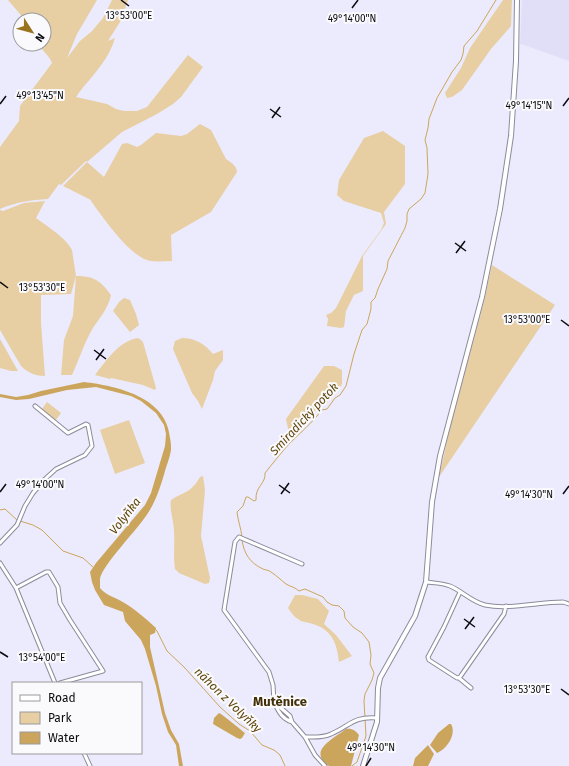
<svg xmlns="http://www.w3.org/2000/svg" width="569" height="766" font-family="'Fira Sans',sans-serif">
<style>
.built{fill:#e1dff8}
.green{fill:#e7cea3}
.water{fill:#cca55c}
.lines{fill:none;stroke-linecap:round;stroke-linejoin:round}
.stream{stroke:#cca55c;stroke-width:1}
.street-casing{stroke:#8c8b9b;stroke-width:5}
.secondary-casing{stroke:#8c8b9b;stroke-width:6}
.street{stroke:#fff;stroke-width:3}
.secondary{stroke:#fff;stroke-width:4}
.ticks{fill:none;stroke:#0b0b10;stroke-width:1.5}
.labels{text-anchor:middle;stroke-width:4;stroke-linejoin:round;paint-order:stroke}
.water-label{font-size:12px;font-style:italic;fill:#5f4408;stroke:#fafafd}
.quarter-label{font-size:13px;font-weight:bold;fill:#422f07;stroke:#fafafd}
.ticks-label{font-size:10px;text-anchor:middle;fill:#0b0b10;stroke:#fafafd;stroke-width:4;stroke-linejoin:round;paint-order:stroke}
</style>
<rect width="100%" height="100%" fill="#ecebfd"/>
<path class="built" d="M522 0H569V61L521 44 520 45Z"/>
<path class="green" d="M8 0H97L77 34 67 58 80 41 92 31 103 18 112 0H128L120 22 108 41 115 38C107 64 90 77 76 97L107 104 116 109 124 111H137L147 107 188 55 203 67 181 97 173 104 157 114 122 132 87 162 86 161 61 185 59 184 48 199C31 200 16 202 0 209V147L19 121 20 106 52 63C49 55 42 51 39 44H44V20H25Z
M503 0H512L511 26 491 49 462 90 452 97 447 98 445 93 461 68 470 48Z
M200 124 211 130 226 159 233 164 236 168 237 172 211 212 171 235 172 261C165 261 157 262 151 261 130 258 103 217 91 201V200L63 186 87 162 104 177 122 144 127 143 137 147 141 145 156 133 181 136 187 134Z
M383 131 405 146V184L384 212 386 224 363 256V291L354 295 346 311 344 327 341 328 327 326 328 319 326 315 331 313 336 308 362 256 381 230 384 223 381 213 344 201 337 195 339 180 364 138Z
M45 201 36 218C47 226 66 238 72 250L76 276 71 294 41 295V323L45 376C36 376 28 373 21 366L0 330V210L3 211 24 203Z
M492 265 555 305 439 477 451 423 483 305Z
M76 276C94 276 101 281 111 295 108 309 100 317 93 328 84 343 79 360 72 375H61L64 340 73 316Z
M124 298 130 300 136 314 139 325 130 332 113 311 119 302Z
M137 338 140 339 143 342 156 388 155 390 143 385 111 378 110 379 95 375C106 361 118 342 137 338Z
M182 338C195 338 205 344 213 354L223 350V360L215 371 213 380 202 409 198 401 192 393 173 349 175 341Z
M0 339 18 371H11L0 368Z
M324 366H334L342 370V384L331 399 321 407 316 410 299 433 293 436 289 433 286 419Z
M47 402 61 413 56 420 42 409Z
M129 420 145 463 115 474 100 430Z
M203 476 205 490 201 536 210 578 209 583 205 584 179 573 175 569C173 557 175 544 174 531 174 523 169 507 171 500 185 491 191 493 200 477Z
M295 595H302L318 599 329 611 324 624 336 635 352 656 339 662C337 643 332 630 313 624 308 622 303 623 298 619 294 617 291 612 288 608Z"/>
<path class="water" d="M84 382C117 386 167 397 170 438 171 442 171 447 171 450 170 457 167 464 165 471 161 485 156 501 148 513 139 528 102 565 100 579 100 582 100 585 100 588 106 595 114 597 121 601 134 608 145 618 156 628L155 633 150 635V647L165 713 171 730 179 744 183 766H179L176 745 168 732 162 714 156 686 145 649 141 640 125 621 123 612 104 605 95 590 92 582 90 572 96 563 145 505 151 493 165 446 166 434 164 425 156 413 141 401 131 396 96 387 67 390 29 399 16 400 0 397V394L16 397 28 395 41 391Z
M219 713C222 714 240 729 245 733L242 738 240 739 237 738 213 724 214 718Z
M449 724H451C457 734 447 749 437 753L430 745 438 733Z
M346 729C352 728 356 731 359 735L351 766H329C307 751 333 739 346 729Z
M428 745 434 754 428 766H413L415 758Z"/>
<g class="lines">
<path class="stream" d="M0 510 5 509 17 520
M20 521 33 525 42 530 63 551 83 558 93 567
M242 537C241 528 238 521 237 512L243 506 246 497H248L254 501 256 500C255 486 266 484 265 473 273 463 281 453 289 444 301 432 312 423 322 410L327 409 335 398 340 395 346 386 354 354 362 330 367 324 371 309V302L375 298 378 289 387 269 388 261 405 228 407 221V214L409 209 421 199 425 193 428 174 427 148 425 140 428 128 429 119 437 98 452 72 461 60 463 54 464 46 477 31 496 0
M242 540C244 554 250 563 263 569 265 570 269 570 271 572 277 576 281 580 286 584 291 587 295 587 299 591L305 589 323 597 327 602 332 605 339 606 344 611 345 618 353 627 362 633 369 642 371 655 370 664 374 673 372 680 365 694 364 701 366 736 357 762 352 766
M155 629 157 631 167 651 184 667 220 707 239 724 250 731 262 745 274 750 280 755 285 766"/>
<defs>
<path id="street" d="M0 543 17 525 25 506 33 493 45 479 56 469 85 455 92 446 88 425 86 424 68 433 35 406
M0 563 16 588 55 683
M302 564 239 537 235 542 224 610 269 672 273 685 274 702 290 716 292 722 305 737C314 737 323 738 331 734 350 726 353 716 377 718
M426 582C434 583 442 583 450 586 462 591 472 602 485 605 510 610 538 602 563 602L569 604
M16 588 46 572H49L58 587 60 603 70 620 103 671 60 683
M460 592 444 627 428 657 429 660 457 678 460 677 504 614 506 606
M459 678 471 688
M275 704C279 713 283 719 292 722
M305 737 315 755 325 766
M84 753 90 766"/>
<path id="secondary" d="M363 766 377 722 378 688 380 678 415 616 426 582 432 502 440 456 482 297 500 209 511 136 516 61 517 0"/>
</defs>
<use href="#street" class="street-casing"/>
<use href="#secondary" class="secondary-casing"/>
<use href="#street" class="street"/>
<use href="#secondary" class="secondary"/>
</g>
<path class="ticks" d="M121 0 129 6M352 8 358 0M0 104 6 96M563 106 569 98M270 109 281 117M272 118 280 107M455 243 466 251M456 253 465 241M0 282 8 288M561 320 569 326M94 350 106 359M96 360 104 349M279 485 290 493M0 492 6 484M281 494 289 483M563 494 569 486M464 619 475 627M465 629 474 617M0 652 8 657M561 689 569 695M366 766 371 758"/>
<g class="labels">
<g class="water-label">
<text transform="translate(304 419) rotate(-47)" y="4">Smiradický potok</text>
<text transform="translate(125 516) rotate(-52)" y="4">Volyňka</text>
<text transform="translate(228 700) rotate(44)" y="4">náhon z Volyňky</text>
</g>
<g class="quarter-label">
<text x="280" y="706">Mutěnice</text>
</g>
</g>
<g class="ticks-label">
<text x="129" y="19">13°53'00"E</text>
<text x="352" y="22">49°14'00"N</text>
<text x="40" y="99">49°13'45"N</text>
<text x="529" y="109">49°14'15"N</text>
<text x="42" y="291">13°53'30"E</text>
<text x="527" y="323">13°53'00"E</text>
<text x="40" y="488">49°14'00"N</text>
<text x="529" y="498">49°14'30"N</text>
<text x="42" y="661">13°54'00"E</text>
<text x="527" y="693">13°53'30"E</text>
<text x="371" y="751">49°14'30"N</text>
</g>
<rect x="12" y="682" width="130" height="72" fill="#fafafd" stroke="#9a9a9e"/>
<rect x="20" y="695" width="20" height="6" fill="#ffffff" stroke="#9a9a9e"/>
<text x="48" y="702" font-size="12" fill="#0b0b10">Road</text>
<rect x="20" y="712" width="20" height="12" fill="#e7cea3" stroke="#9a9a9e"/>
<text x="48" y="722" font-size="12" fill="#0b0b10">Park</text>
<rect x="20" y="732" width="20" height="12" fill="#cca55c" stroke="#9a9a9e"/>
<text x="48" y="742" font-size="12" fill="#0b0b10">Water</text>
<g transform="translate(32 32) rotate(126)"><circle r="19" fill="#fafafd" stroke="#9a9a9e"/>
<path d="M0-3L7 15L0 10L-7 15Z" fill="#9a731f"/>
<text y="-6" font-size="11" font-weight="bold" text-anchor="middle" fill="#0b0b10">N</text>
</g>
</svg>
